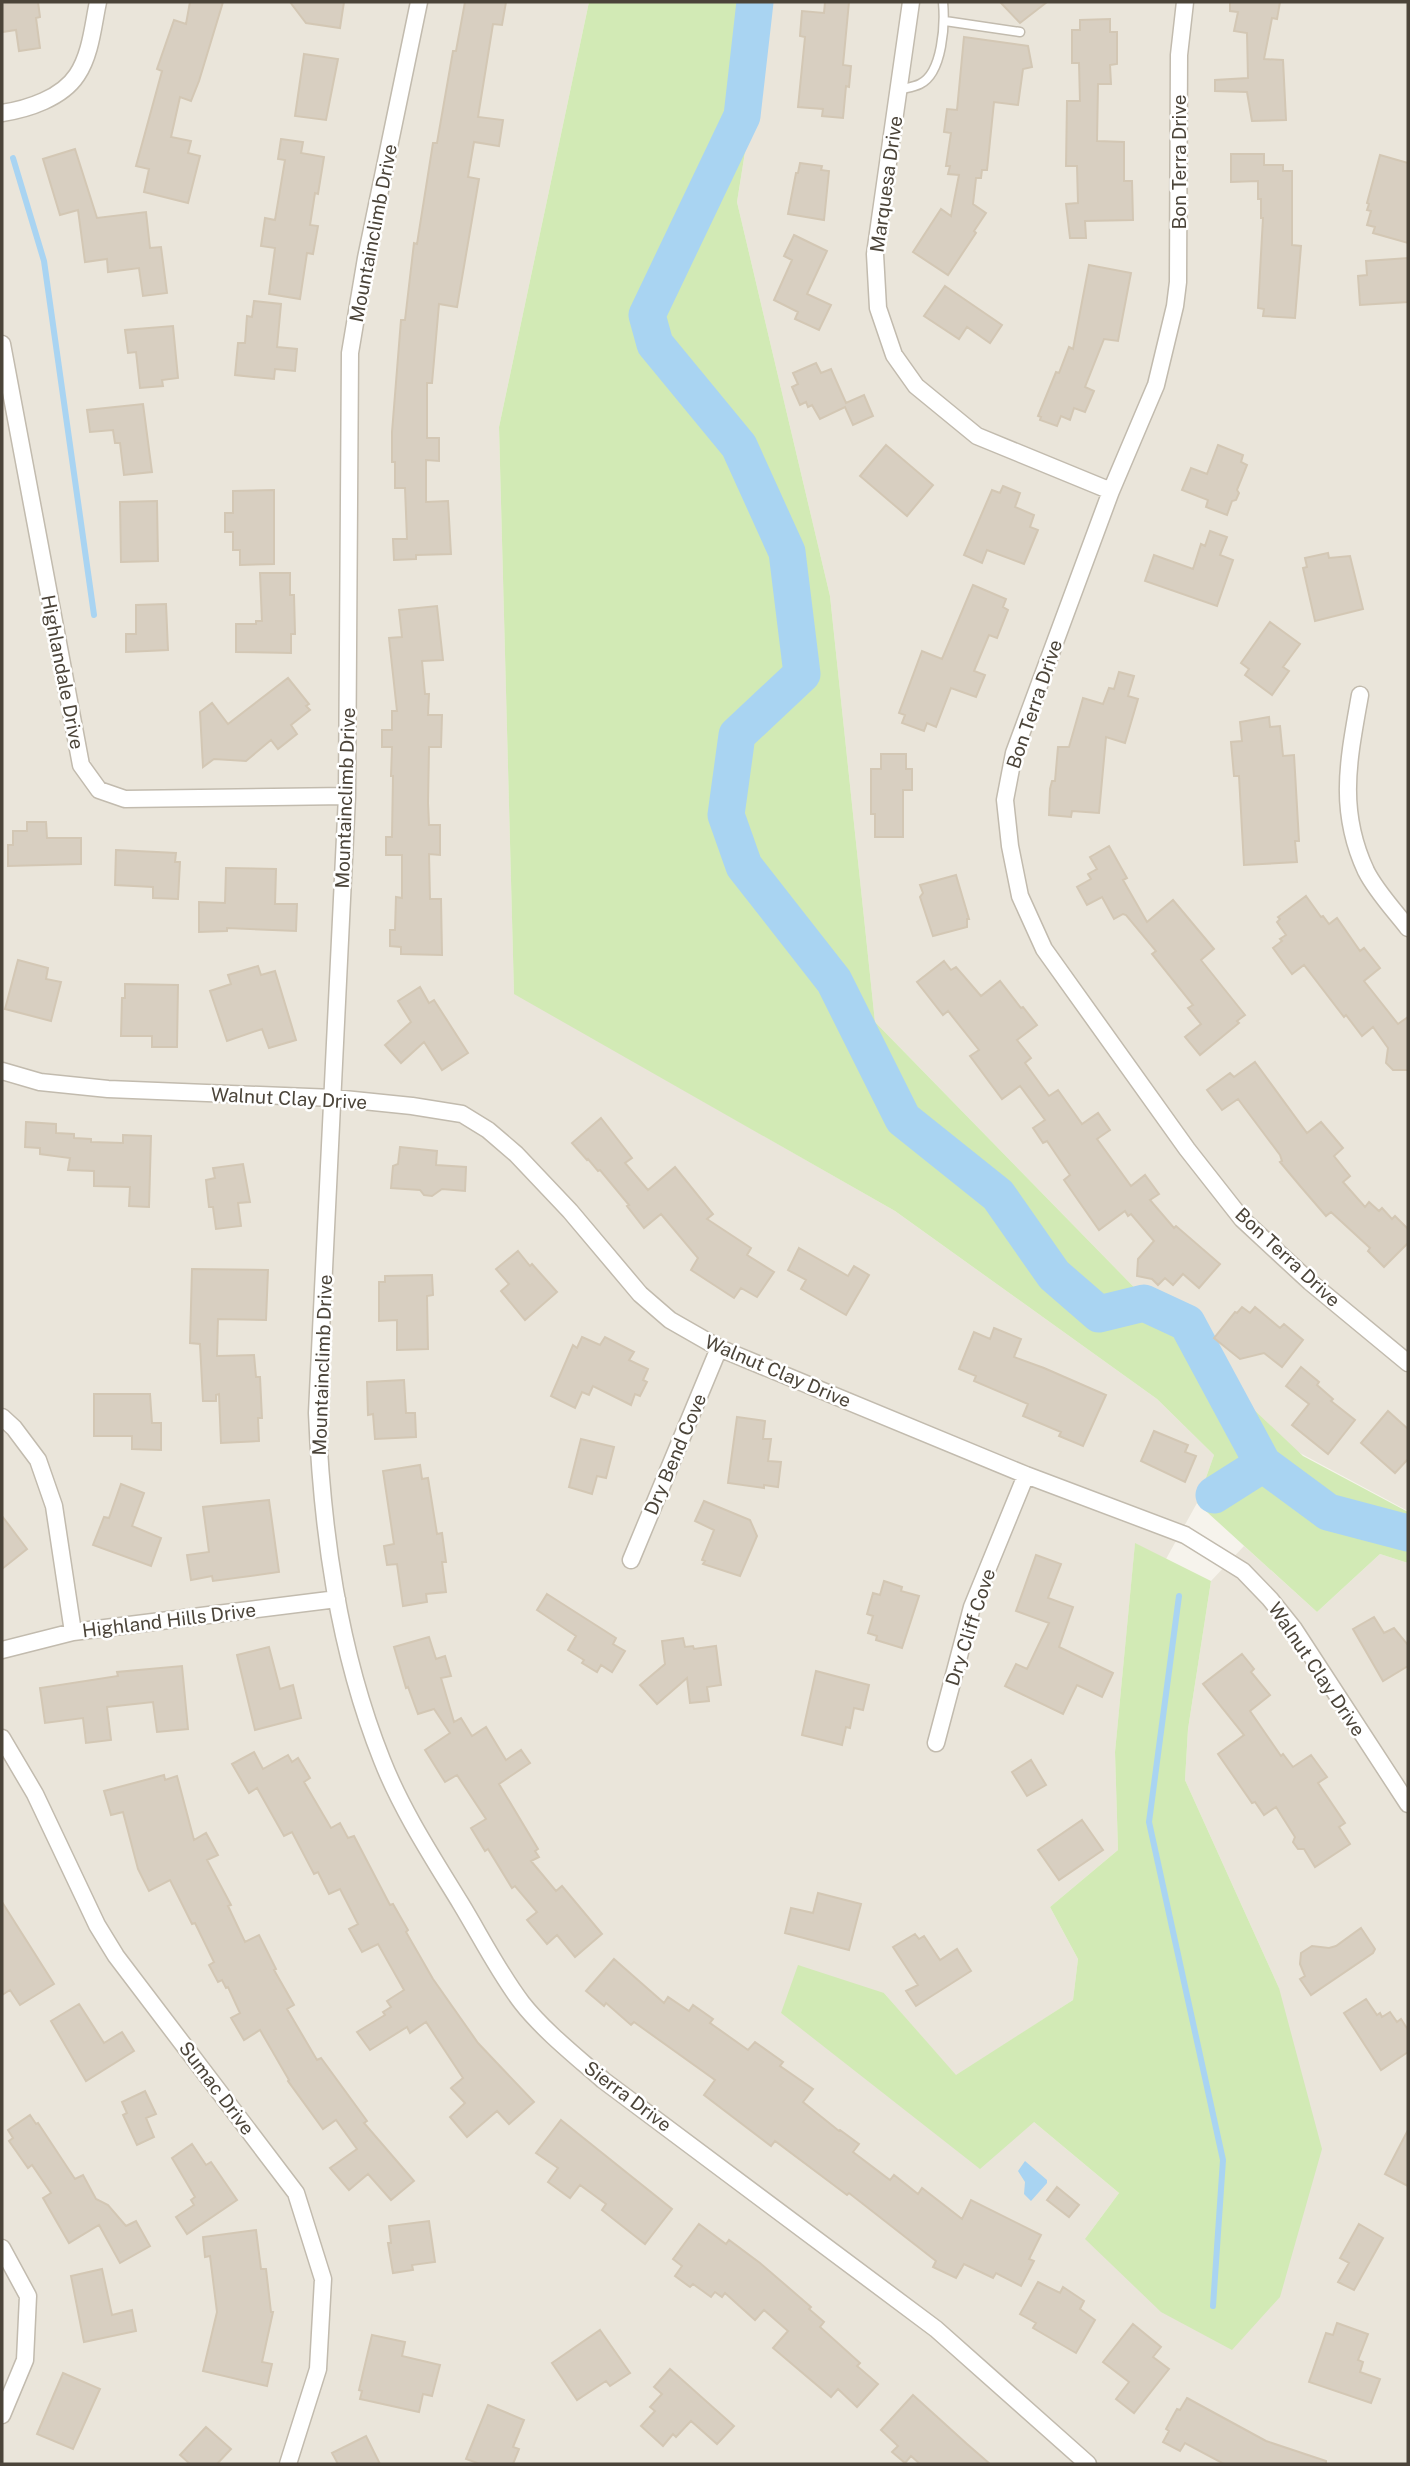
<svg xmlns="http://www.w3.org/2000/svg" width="1410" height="2466" font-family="'Public Sans',sans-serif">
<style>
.residential{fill:#eae5da}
.green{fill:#d2eab5}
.water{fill:#a9d4f2}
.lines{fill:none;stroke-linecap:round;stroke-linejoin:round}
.stream{stroke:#a9d4f2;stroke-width:6}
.river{stroke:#a9d4f2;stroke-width:37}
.building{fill:#d8cfc1;stroke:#d3c7b4;stroke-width:2}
.lane-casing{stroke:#c2bbae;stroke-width:11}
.street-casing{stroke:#c2bbae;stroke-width:19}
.lane{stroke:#fff;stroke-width:8}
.street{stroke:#fff;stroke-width:16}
.labels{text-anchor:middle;stroke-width:5;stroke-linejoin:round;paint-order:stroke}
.street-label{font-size:19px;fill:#4b4439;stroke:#fff}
</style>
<rect width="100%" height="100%" fill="#f6f3ec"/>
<path class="residential" d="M2 2H589L499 427 514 993 895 1211 1157 1399 1214 1455 1197 1503 1166 1559 1135 1544 1115 1752 1118 1850 1050 1907 1078 1959 1073 2000 956 2076 884 1993 781 2013 1034 2122 1119 2193 1085 2239 1279 1988 1185 1780 1188 1729 1211 1581 1244 1546 1317 1612 1380 1554 1408 1563V2464H2Z
M769 2H1408V1511L1298 1452 1250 1406 875 1022 830 596 737 202Z"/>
<path class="green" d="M589 2H769L737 202 830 596 875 1022 1250 1406 1303 1456 1408 1512V1563L1380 1554 1317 1612 1197 1503 1214 1455 1157 1399 895 1211 514 994 499 427Z
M1135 1543 1211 1581 1188 1729 1185 1780 1279 1988 1322 2149 1280 2297 1232 2350 1161 2312 1085 2239 1119 2193 1034 2122 980 2169 781 2013 798 1965 884 1993 956 2075 1073 2000 1078 1959 1050 1907 1118 1850 1115 1752Z"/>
<path class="water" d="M1025 2161 1047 2180V2183L1031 2201 1024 2194 1025 2182 1018 2171Z"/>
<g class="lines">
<path class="stream" d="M13 158 44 261 94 615
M1179 1596 1149 1822 1223 2160 1213 2306"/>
<path class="river" d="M755 2 742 116 647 315 655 344 739 446 787 552 802 674 737 735 726 815 744 866 834 981 903 1119 998 1195 1054 1275 1099 1314 1144 1303 1187 1323 1263 1464 1214 1495
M1263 1464 1328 1512 1408 1533"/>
</g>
<path class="building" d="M2 2H38L40 17 36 18 40 48 19 51 16 30 2 32Z
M190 2H223L199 81 191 101 180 97 171 137 191 141 188 153 200 156 188 203 144 192 149 169 136 166 162 71 157 69 174 20 186 24Z
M290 2H344L340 28 306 23Z
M465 2H506L502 25 493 24 478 117 503 120 499 146 474 142 468 177 479 179 457 307 439 304 432 383H427V438H439V461L426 460V502L448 501 451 554 416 555V559L394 560 393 539H407L405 488H395V462H392V432L401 320H405L414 243 417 244 433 143H437L453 51H456Z
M825 2H849L843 65 851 66 849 87 846 86 843 118 822 116 823 109 798 107 805 37 800 36 802 11 824 13Z
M1000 2H1047L1020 23Z
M1230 2H1280L1277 19 1272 18 1264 59 1283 60 1286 120 1252 121 1247 92 1215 91V80L1248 78 1247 33 1234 31 1238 12 1230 11Z
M1110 19V32H1117V64L1110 65 1111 84H1098L1097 141 1124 142V181H1132L1133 220 1085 221 1086 238H1070L1066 204 1078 203 1077 166H1066L1067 101H1080L1079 63H1072V30H1080V20Z
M964 37 1028 46 1032 67 1023 69 1018 105 994 102 987 170H982L981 178H976L973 204 986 213 974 231 976 233 948 275 913 252 941 209 951 216 959 175 948 174 950 166H946L951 133 944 132 947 109 957 110Z
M304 54 338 59 326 120 295 116Z
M281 139 303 142 301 153 324 157 318 194 315 193 310 225 318 226 313 254 307 253 300 299 269 294 275 248 261 246 265 218 275 220 285 160 278 159Z
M75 149 97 218 146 212 150 248 161 247 167 293 143 296 139 268 108 272 107 259 85 262 78 210 60 215 43 159Z
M1231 154H1264V165H1283V171H1292V245L1301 246 1295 318 1263 316 1264 309 1258 308 1263 218H1261V199H1258V181L1231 182Z
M1380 155 1408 163V243L1373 233 1375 227 1367 225 1371 211 1367 210 1369 204 1367 203Z
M800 163 822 166 821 170 829 171 824 220 788 214 796 173H798Z
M794 235 827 251 807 294 831 305 819 330 795 319 798 312 774 300 792 260 784 256Z
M1408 258V302L1360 305 1358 276 1367 275 1366 261Z
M1089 265 1131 273 1118 341 1104 339 1085 387 1094 391 1085 412 1074 408 1070 420 1061 416 1057 426 1040 420 1041 417 1038 416 1056 372 1059 373 1069 347 1073 349Z
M945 286 1002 325 990 343 967 327 959 339 924 316Z
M254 301 281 304 277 347 297 349 295 371 275 369 274 379 235 375 238 343H245L247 316 252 317Z
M173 326 178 378 162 380 163 386 140 388 136 352 128 353 125 330Z
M816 363 821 373 831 369 846 403 864 395 873 416 853 425 845 407 820 419 812 405 808 407 806 402 800 405 792 387 798 384 793 373Z
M143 404 152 472 124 475 120 443H115L113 430 90 432 87 410Z
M886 445 933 485 907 516 860 476Z
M1218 445 1243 455 1241 462 1247 465 1237 490 1239 493 1236 500 1232 501 1227 515 1206 507 1208 500 1182 490 1191 468 1207 474Z
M1003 486 1020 493 1015 507 1034 515 1030 527 1038 530 1024 564 987 550 982 563 964 555 992 490 1000 493Z
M274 490V564L240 565V550H233V532H225V513H233V491Z
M157 501 158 561 121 562 120 502Z
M1210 531 1227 537 1220 555 1233 560 1217 606 1145 581 1154 555 1193 569 1201 544 1205 546Z
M1328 553 1329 558 1350 556 1363 609 1315 621 1303 568 1307 567 1305 558Z
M260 573H290V595H294L295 634H291V653L236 652V624H256V621H262Z
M973 585 1006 599 1003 607 1008 610 997 638 989 635 974 671 985 675 976 697 951 688 936 727 927 723 924 731 902 723 905 715 899 713 922 651 942 659Z
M166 604 168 650 126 652V634H136V605Z
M437 606 443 660 422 661 425 694H429L428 715H442L441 747H429L428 803 429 825H440V855L429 854 430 899H441L442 955 401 954V947L390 946V930H395L396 897 402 898V855H386V837H392L393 776H391L392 747H382V730H392V711H397L389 638 402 637 399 610Z
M1270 622 1300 644 1283 667 1289 671 1272 695 1245 675 1249 669 1241 663Z
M1119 672 1134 676 1128 696 1138 699 1125 743 1106 737 1099 813 1072 811 1071 817 1049 815 1050 789 1052 781H1055L1058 747H1069L1083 698 1103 704 1109 688 1114 689Z
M288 678 309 704 306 706 310 710 291 725 297 734 278 749 271 740 246 761 214 759 203 767 200 712 212 703 228 724Z
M1269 717 1270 727 1280 726 1283 756 1294 755 1299 841H1295L1297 862 1244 865 1239 776H1234L1231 742 1242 741 1240 722Z
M881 754H906V769H912V790H903V837H875V814H871V769H881Z
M27 822H46L47 838H81V864L8 866V845H13V831H27Z
M1109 846 1127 878 1123 880 1147 922 1173 900 1214 949 1201 960 1245 1015 1237 1021 1239 1023 1200 1055 1185 1037 1201 1024 1188 1008 1193 1005 1152 954 1156 951 1126 915 1123 914 1114 919 1102 897 1087 905 1077 887 1091 879 1088 874 1097 869 1090 857Z
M116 850 176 853 175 862H180L178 899 153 898V887L115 885Z
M226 868 276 869 275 904H297L296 931 227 928V931L199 932V902L225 903Z
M956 875 969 919H967V927L933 936 920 897 923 893 920 885Z
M1306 896 1321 917 1323 916 1329 924 1337 918 1360 951 1364 948 1380 968 1364 981 1398 1024 1408 1017V1070H1393L1386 1063 1388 1048 1373 1027 1362 1036 1346 1015 1344 1017 1304 965 1292 974 1273 948 1282 941 1280 939 1286 935 1277 922 1280 919 1278 917Z
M18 960 48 968 46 979 61 982 51 1021 5 1009Z
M944 961 951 970 956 967 981 996 1000 981 1021 1008 1023 1007 1037 1025 1017 1040 1031 1058 1025 1063 1049 1096 1058 1090 1082 1124 1098 1113 1110 1130 1097 1139 1131 1186 1145 1175 1159 1194 1150 1200 1174 1228 1176 1226 1220 1264 1199 1288 1183 1274 1173 1285 1165 1278 1158 1285 1152 1279 1137 1276 1138 1259 1154 1241 1131 1214 1128 1216 1125 1211 1099 1230 1064 1180 1070 1175 1047 1141 1043 1143 1033 1128 1045 1120 1020 1086 1002 1099 970 1056 979 1050 948 1011 943 1015 917 982Z
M258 966 261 975 275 971 296 1040 269 1048 262 1029 227 1041 210 991 231 984 228 975Z
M125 984 178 985 177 1047H152V1036H121L122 998H125Z
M420 987 429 1003 434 1000 468 1053 442 1070 424 1042 401 1063 385 1045 411 1022 398 1001Z
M1255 1062 1307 1133 1321 1122 1343 1148 1334 1156 1350 1176 1343 1182 1365 1207 1369 1202 1379 1211 1382 1208 1392 1219 1395 1216 1408 1229V1243L1384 1267 1368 1251 1370 1248 1331 1212 1326 1216 1301 1187 1280 1162 1282 1161 1280 1155 1238 1099 1222 1110 1207 1090 1230 1073 1234 1077Z
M601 1118 632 1158 625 1163 648 1190 675 1167 713 1214 707 1219 751 1248 747 1255 774 1272 757 1297 741 1288 734 1298 691 1270 698 1258 661 1214 644 1228 627 1206 629 1205 600 1170 598 1171 588 1159 587 1160 572 1143Z
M26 1122 56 1124V1133L74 1134V1138L91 1139V1142L123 1143V1135L151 1136 149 1207 129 1206 130 1187 94 1186V1171L68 1170 70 1158 40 1154V1148L25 1147Z
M400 1147 437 1151 436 1165 466 1167 465 1191 442 1189 432 1196 424 1195 420 1190 391 1188 393 1166 398 1164Z
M243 1164 250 1202 238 1203 241 1226 216 1229 213 1207H209L206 1180 215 1178 213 1168Z
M799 1248 848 1276 854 1266 869 1275 846 1315 801 1289 806 1280 788 1270Z
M518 1251 530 1266 532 1264 557 1292 525 1320 501 1291 509 1284 496 1269Z
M192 1269 268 1270 266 1320 218 1319 217 1356 254 1355 256 1377H260L262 1418H258L259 1441 221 1443 219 1394 216 1395V1401H203L200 1344 190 1343Z
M432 1275 433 1295 427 1296 428 1349 397 1350V1320L379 1321V1282H385V1276Z
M1242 1307 1250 1313 1255 1307 1280 1328 1284 1324 1303 1340 1282 1367 1264 1353 1240 1359 1214 1338 1235 1312 1237 1313Z
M994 1328 1021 1339 1014 1357 1044 1368 1106 1395 1083 1446 1059 1436 1061 1432 1023 1416 1028 1404 974 1381 976 1376 959 1369 974 1332 990 1339Z
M582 1337 600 1345 605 1337 634 1352 629 1360 648 1369 643 1380 647 1382 640 1396 635 1394 631 1405 593 1386 589 1395 582 1392 575 1408 551 1396 573 1345 577 1348Z
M1301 1367 1319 1382 1317 1385 1333 1399 1331 1401 1355 1420 1328 1454 1292 1425 1309 1404 1286 1386Z
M404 1380 406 1413H415L416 1437 375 1439 373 1414 368 1415 367 1382Z
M94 1394H150L152 1423H161V1450L132 1449V1436H94Z
M1388 1411 1408 1429V1459L1395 1473 1361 1443Z
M737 1417 765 1421 763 1439H771L768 1461 781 1462 778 1487 764 1485V1488L728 1483Z
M1154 1431 1188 1445 1185 1452 1196 1456 1185 1482 1141 1461Z
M581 1439 614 1447 606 1478 597 1476 592 1494 569 1487Z
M420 1465 422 1479 428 1478 437 1534 442 1533 446 1562H442L446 1592 426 1594 427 1602 403 1606 397 1564 387 1565 384 1546 394 1544 383 1471Z
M121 1484 144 1493 132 1526 161 1538 151 1566 93 1545 104 1517 109 1518Z
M269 1500 279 1572 213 1581 212 1576 191 1580 187 1555 209 1552 203 1507Z
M704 1501 750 1520 757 1536 740 1576 703 1564 705 1561 702 1560 714 1530 695 1521Z
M2 1516 27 1549 2 1569Z
M1036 1555 1061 1564 1048 1598 1073 1607 1059 1647 1113 1673 1102 1697 1077 1685 1063 1714 1005 1686 1016 1664 1027 1669 1049 1623 1016 1611Z
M884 1581 902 1587 901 1591 919 1596 902 1648 876 1640 877 1636 868 1633 873 1616 867 1614 873 1593 880 1595Z
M547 1594 616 1638 613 1644 625 1651 612 1672 601 1665 597 1672 582 1663 584 1660 568 1650 576 1636 537 1610Z
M1374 1617 1384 1633 1394 1628 1408 1645V1666L1383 1681 1353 1629Z
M429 1637 436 1659 445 1656 451 1676 441 1678 454 1722 461 1718 472 1736 486 1727 506 1760 521 1750 530 1763 499 1784 538 1849 535 1851 539 1857 531 1861 556 1891 562 1886 602 1934 575 1957 557 1935 547 1944 527 1920 537 1912 515 1886 512 1888 488 1849 485 1851 471 1828 486 1819 457 1775 445 1782 425 1750 450 1733 434 1709 418 1714 408 1687 406 1688 394 1647Z
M683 1638 685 1647 693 1646 694 1649 716 1646 721 1685 707 1687 709 1701 690 1703 687 1678 657 1704 640 1685 665 1664 662 1641Z
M269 1647 280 1689 293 1685 301 1718 255 1730 237 1655Z
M1242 1654 1254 1669 1251 1672 1270 1695 1250 1711 1281 1756 1283 1754 1293 1767 1311 1755 1327 1777 1318 1783 1345 1823 1339 1827 1350 1844 1315 1867 1304 1849H1298L1293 1842 1295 1837 1276 1807 1264 1815 1255 1802 1252 1803 1218 1754 1244 1735 1203 1684Z
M182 1666 188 1729 157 1732 153 1702 107 1707 111 1740 86 1743 83 1718 45 1723 40 1688 118 1676 117 1672Z
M816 1671 869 1685 863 1710 854 1708 850 1728 846 1727 842 1745 802 1735Z
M254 1752 263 1769 288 1755 292 1762 298 1758 310 1778 304 1782 331 1828 340 1823 348 1838 354 1836 390 1905 393 1904 408 1930 406 1932 433 1979 478 2043 534 2102 509 2124 497 2111 467 2137 450 2117 465 2103 451 2088 463 2078 426 2022 410 2033 407 2027 370 2050 357 2032 385 2015 383 2012 391 2007 387 2001 404 1990 378 1944 362 1952 349 1929 358 1924 340 1889 329 1894 318 1872 314 1874 292 1832 284 1836 257 1788 249 1793 232 1764Z
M1031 1760 1046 1785 1027 1796 1012 1772Z
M164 1775 165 1780 177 1776 194 1840 206 1833 218 1855 207 1860 231 1905 228 1906 245 1942 259 1935 276 1969 274 1970 294 2005 287 2009 317 2060 321 2058 367 2121 364 2123 414 2181 391 2200 368 2174 349 2190 330 2168 357 2149 336 2120 323 2129 288 2081 289 2080 260 2030 244 2040 231 2018 240 2013 228 1987 226 1988 222 1980 218 1982 209 1965 214 1962 195 1923 192 1924 170 1880 149 1891 138 1869 123 1812 111 1815 104 1791Z
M1082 1820 1103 1850 1059 1880 1038 1850Z
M818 1893 861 1904 849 1950 785 1933 791 1908 813 1913Z
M2 1902 54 1984 20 2005 10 1990 2 1995Z
M1361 1928 1375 1949 1373 1953 1311 1995 1300 1979 1305 1976 1300 1964 1301 1953 1312 1946 1329 1948 1336 1946Z
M915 1934 919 1939 924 1936 940 1960 957 1949 971 1971 916 2006 906 1991 918 1985 893 1947Z
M614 1959 664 2003 668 1997 689 2011 693 2005 713 2019 710 2023 748 2050 755 2042 783 2062 780 2066 813 2089 803 2102 839 2131 840 2130 859 2144 853 2152 890 2180 894 2175 918 2194 922 2188 962 2219 971 2200 1041 2235 1029 2259 1034 2261 1021 2286 996 2273 993 2278 964 2264 956 2278 933 2267 936 2261 849 2193 847 2195 775 2141 771 2146 704 2095 715 2080 634 2022 631 2025 606 2003 604 2006 586 1991Z
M1366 1999 1377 2015 1380 2013 1382 2017 1390 2012 1397 2022 1401 2019 1408 2030V2052L1381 2070 1344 2013Z
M79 2004 104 2043 122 2032 134 2051 86 2081 51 2021Z
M145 2091 156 2114 146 2118 154 2137 137 2145 123 2115 127 2113 122 2102Z
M30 2115 36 2124 38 2123 75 2179 83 2175 96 2199 108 2205 126 2226 136 2221 150 2246 120 2263 99 2225 69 2243 43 2198 51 2193 32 2165 28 2168 9 2141 13 2138 8 2130Z
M561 2120 672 2209 645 2244 602 2210 606 2204 580 2185 570 2198 548 2182 558 2168 536 2153Z
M1408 2130V2186L1385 2174Z
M192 2144 206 2165 211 2162 237 2200 187 2234 176 2217 194 2205 191 2200 195 2197 172 2158Z
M1057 2187 1079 2205 1069 2217 1047 2200Z
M429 2221 435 2262 412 2265 413 2270 393 2273 388 2243H391L389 2226Z
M699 2224 726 2244 729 2240 760 2263 811 2307 809 2309 824 2322 820 2327 860 2363 857 2366 878 2384 857 2407 838 2389 831 2397 773 2348 788 2331 764 2310 755 2320 725 2293 722 2297 715 2292 711 2297 693 2284 690 2287 675 2276 682 2266 673 2259Z
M1359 2224 1383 2238 1354 2290 1338 2282 1349 2263 1340 2258Z
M256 2230 261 2269H266L271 2312H273L262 2362 272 2364 267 2386 203 2371 217 2312 210 2256 205 2257 203 2237Z
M102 2269 112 2315 132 2310 136 2331 84 2342 71 2276Z
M1038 2282 1060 2293 1063 2287 1084 2301 1080 2309 1095 2320 1076 2353 1033 2328 1036 2323 1020 2314Z
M1337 2323 1368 2334 1358 2360 1363 2362 1360 2372 1380 2379 1371 2403 1309 2382 1326 2333 1333 2335Z
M1133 2324 1161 2347 1153 2357 1169 2369 1134 2413 1116 2399 1129 2382 1103 2362Z
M600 2330 630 2373 610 2386 606 2381 577 2400 552 2363Z
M372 2335 405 2342 402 2356 440 2365 432 2396 423 2394 419 2412 360 2399 362 2391 359 2390Z
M670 2369 734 2426 717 2444 691 2421 676 2437 673 2434 663 2446 641 2426 655 2411 650 2407 662 2394 654 2387Z
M63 2373 100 2389 73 2449 37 2434Z
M913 2395 967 2444 990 2464H920L911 2456 905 2463 892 2452 898 2446 881 2430Z
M1187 2398 1266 2441 1326 2461V2464H1224L1185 2443 1180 2451 1163 2442 1169 2431 1166 2429 1177 2409 1180 2410Z
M488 2405 524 2420 513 2447 519 2449 513 2464H480L466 2459Z
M206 2427 231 2449 217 2464H190L180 2455Z
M366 2436 380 2464H338L332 2453Z"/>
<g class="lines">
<defs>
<path id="lane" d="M945 21 1020 32
M899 90C906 88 914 87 920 84 943 73 945 23 943 2"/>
<path id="street" d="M419 2 366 258 350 353 347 796 317 1413C322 1530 338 1650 382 1760 402 1811 433 1858 461 1904 481 1937 499 1973 522 2003 543 2030 578 2058 603 2080L936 2329 1088 2464
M911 2 875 254 878 308 894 355 916 386 977 436 1111 491
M1185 2 1179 55 1178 282 1175 306 1156 385 1111 491 1014 753 1005 800 1010 846 1020 896 1044 949 1187 1149 1242 1219 1310 1282 1408 1363
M2 113C28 109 62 98 77 75 91 54 93 25 98 2
M2 344 81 765 99 790 125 799 347 796
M1360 695C1349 758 1337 809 1366 871 1376 891 1394 910 1408 928
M2 1071 40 1082 108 1089 334 1098 412 1106 462 1114 488 1130 516 1154 570 1211 640 1294 670 1320 719 1348 1026 1475 1185 1535 1243 1571 1270 1599 1294 1629 1408 1804
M2 1417 14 1428 38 1460 54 1506 73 1632
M631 1560 719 1348
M2 1650 73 1632 337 1599
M2 1738 35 1794 97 1925 116 1956 296 2193 323 2279 318 2369 288 2464
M936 1743 972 1607 1026 1475
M2 2248 28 2296 25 2360 2 2415"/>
</defs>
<use href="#lane" class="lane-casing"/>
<use href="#street" class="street-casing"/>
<use href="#lane" class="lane"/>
<use href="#street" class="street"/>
</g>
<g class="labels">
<g class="street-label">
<text transform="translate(1179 162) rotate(-90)" y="7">Bon Terra Drive</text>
<text transform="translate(886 184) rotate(-82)" y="7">Marquesa Drive</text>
<text transform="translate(373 233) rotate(-79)" y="7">Mountainclimb Drive</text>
<text transform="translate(63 672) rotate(79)" y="7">Highlandale Drive</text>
<text transform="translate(1034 704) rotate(-71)" y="7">Bon Terra Drive</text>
<text transform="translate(345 798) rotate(-88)" y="7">Mountainclimb Drive</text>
<text transform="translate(289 1098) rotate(3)" y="7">Walnut Clay Drive</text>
<text transform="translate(1288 1257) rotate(43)" y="7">Bon Terra Drive</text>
<text transform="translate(322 1365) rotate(-88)" y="7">Mountainclimb Drive</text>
<text transform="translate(778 1371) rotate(23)" y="7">Walnut Clay Drive</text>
<text transform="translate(675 1454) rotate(-67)" y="7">Dry Bend Cove</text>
<text transform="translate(169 1620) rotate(-7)" y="7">Highland Hills Drive</text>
<text transform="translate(970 1627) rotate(-72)" y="7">Dry Cliff Cove</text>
<text transform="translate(1317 1669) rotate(56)" y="7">Walnut Clay Drive</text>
<text transform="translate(217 2088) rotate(53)" y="7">Sumac Drive</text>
<text transform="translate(628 2096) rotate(37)" y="7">Sierra Drive</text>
</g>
</g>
<rect width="1410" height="2466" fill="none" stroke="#4b4439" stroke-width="7"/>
</svg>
